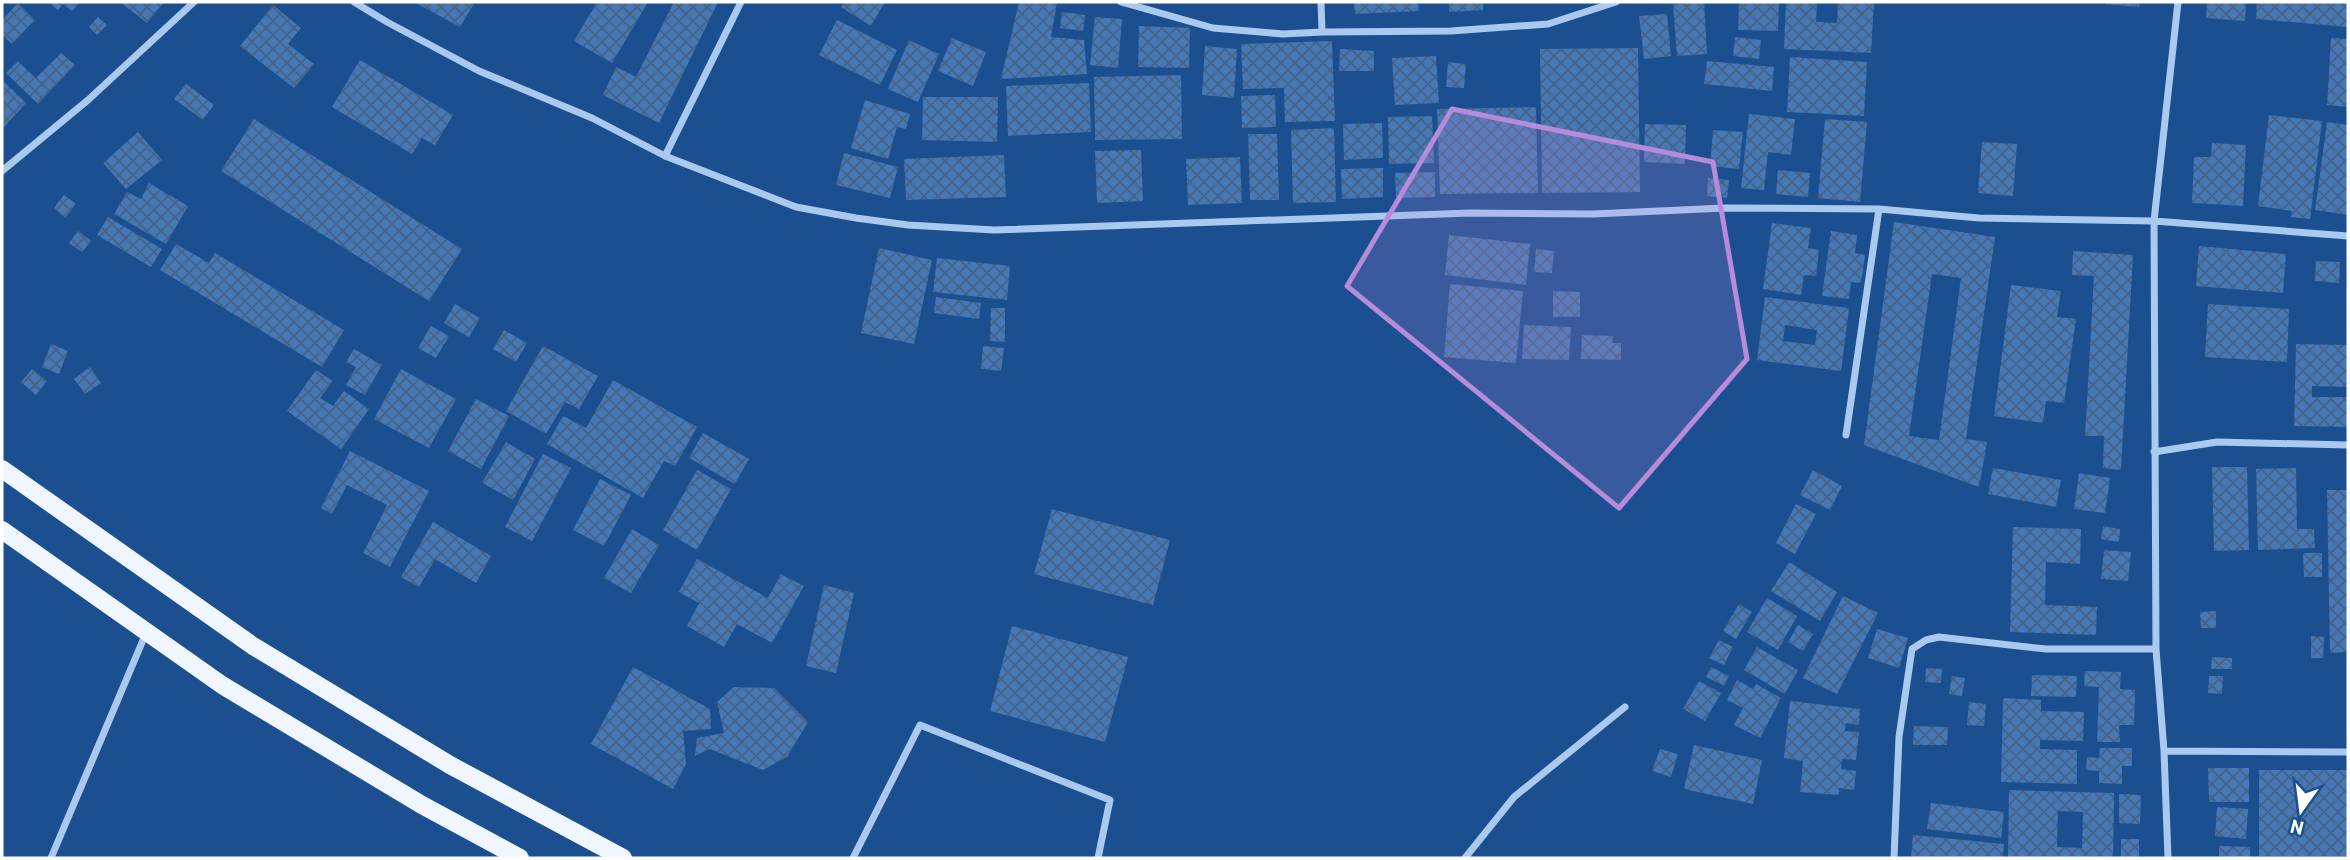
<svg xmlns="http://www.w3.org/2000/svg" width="2350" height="860" font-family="Barlow,sans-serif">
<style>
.building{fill:url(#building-cross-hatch);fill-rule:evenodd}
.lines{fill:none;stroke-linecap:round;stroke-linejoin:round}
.street{stroke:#a9c9ee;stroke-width:7}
.primary{stroke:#f0f6ff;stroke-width:18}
.marked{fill:#b68bdc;fill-opacity:0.2;stroke:#b68bdc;stroke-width:5;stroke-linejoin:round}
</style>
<defs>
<pattern id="building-cross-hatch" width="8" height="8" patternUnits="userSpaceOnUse" patternTransform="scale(1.75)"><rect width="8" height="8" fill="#4478b7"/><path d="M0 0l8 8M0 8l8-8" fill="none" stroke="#486282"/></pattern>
</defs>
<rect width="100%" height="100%" fill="#1b4f8f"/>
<path class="building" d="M48 2H80L72 11 63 4 58 10Z
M120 2H164L147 23Z
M414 2H475L460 27Z
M597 2H648L612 63 574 41Z
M674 2H718L659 123 603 95 616 67 636 77Z
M844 2H885L871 26 841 7Z
M1019 2H1057L1051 37 1084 40 1087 74 1001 79Z
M1354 2H1418L1419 11 1355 14Z
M1449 2H1483V10L1449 12Z
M1704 2 1707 54 1677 56 1673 4Z
M1739 2H1779L1778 31 1738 30Z
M1786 2H1817L1816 22 1837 23 1838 2H1874L1871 53 1784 49Z
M2105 2H2140L2139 7 2105 4Z
M2207 2H2246L2245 21 2206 18Z
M2257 2H2348V27L2256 19Z
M18 3 35 20 12 44 2 35V20Z
M273 5 301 28 288 44 314 64 294 88 240 46Z
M1062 12 1085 15 1083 31 1060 28Z
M1667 14 1671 56 1644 59 1639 16Z
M98 17 107 25 97 35 89 27Z
M1095 17 1122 19 1118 68 1090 65Z
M837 20 897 50 880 85 819 55Z
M1139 26 1190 28 1189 68 1138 67Z
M1735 37 1761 40 1759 59 1733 56Z
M952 38 986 52 973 86 938 71Z
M2331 38 2348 39V107L2327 105Z
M909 40 939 54 918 102 888 89Z
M1332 41 1335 121 1285 122 1284 88 1243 89 1241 44Z
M1205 46 1237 49 1234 98 1202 95Z
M1638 48 1640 192 1542 193 1540 49Z
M1340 49 1374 51V71H1339Z
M61 53 75 65 38 104 6 73 18 61 36 78Z
M1436 56 1439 103 1395 105 1392 58Z
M1790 57 1867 62 1864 116 1787 112Z
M360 60 453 115 435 145 422 138 412 154 332 107Z
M1707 61 1774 67 1772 91 1704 84Z
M1448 62 1466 64 1464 88 1446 87Z
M1181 75 1182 139 1095 140 1094 77Z
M2 80 26 103 2 129Z
M1089 83 1091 132 1008 136 1006 86Z
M186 84 214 105 203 120 174 99Z
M1275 95 1276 127 1242 128 1241 96Z
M923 97H998L997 142 922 140Z
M865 100 910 114 906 129 897 127 888 159 851 148Z
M1536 107 1538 193 1440 194 1437 109Z
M1749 114 1795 119 1791 155 1768 152 1764 190 1741 188Z
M2269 115 2322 121 2310 219 2291 217 2292 211 2258 206Z
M1432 116 1434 163 1389 164 1388 117Z
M254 119 462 249 429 301 221 171Z
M1825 119 1867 122 1860 202 1818 198Z
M2327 122 2348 125V215L2315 210Z
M1382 123 1383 158 1344 160 1343 124Z
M1645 124 1686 125 1685 164 1644 162Z
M1334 128 1336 202 1293 203 1291 130Z
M1713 130 1743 132 1739 169 1710 166Z
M138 132 162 160 126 189 103 163Z
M1248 134H1277L1279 200H1250Z
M1982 142 2017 144 2013 196 1978 193Z
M2212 143 2246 145 2243 206 2192 203 2194 157H2211Z
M1141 150 1143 201 1097 203 1095 151Z
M844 153 898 167 890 198 836 185Z
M1004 155 1006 197 906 200 904 159Z
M1240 157 1242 203 1188 205 1186 159Z
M1383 168V197L1342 199 1341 169Z
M1778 170 1810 173 1808 197 1776 194Z
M1435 172V197L1396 198 1395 173Z
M1708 178 1729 180 1727 198 1707 196Z
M149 183 188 206 166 244 114 214 127 192 141 199Z
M64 195 76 204 65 218 54 208Z
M108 217 162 249 151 267 97 235Z
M1894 222 1995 237 1966 439 1987 442 1979 487 1864 445ZM1932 274 1961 278 1939 440 1909 436Z
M1772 223 1811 228 1808 248 1819 250 1816 276 1804 275 1801 295 1763 289Z
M78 231 91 241 82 252 69 243Z
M1831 231 1857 235 1855 253 1865 255 1861 283 1851 282 1849 299 1822 296Z
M1449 235 1530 244 1526 285 1445 275Z
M176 244 209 263 215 253 344 330 322 367 160 270Z
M2199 246 2286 254 2283 293 2196 286Z
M879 248 932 260 914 344 861 333Z
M1536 249 1554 251 1552 273 1534 272Z
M2073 251 2133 255 2121 470 2103 468 2104 436H2085L2094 276 2072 275Z
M937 258 1010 266 1007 300 933 292Z
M2316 261 2340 262 2339 283 2315 281Z
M1450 284 1523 291 1516 363 1444 357Z
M2011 285 2061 291 2057 317 2076 319 2064 403 2046 401 2043 423 1994 416Z
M1553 291 1580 292V317H1553Z
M936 297 981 303 979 319 934 313Z
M1765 297 1849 308 1841 371 1757 360ZM1785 325 1817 330 1815 345 1783 341Z
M455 304 480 318 469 337 444 323Z
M2208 304 2289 309 2287 362 2205 357Z
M991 308H1005V342L990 341Z
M1524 325 1571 327 1569 360 1522 359Z
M431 326 449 336 436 358 418 348Z
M504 330 527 343 516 362 493 349Z
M1582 335 1613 336 1612 343H1621V360L1581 359Z
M51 344 68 351 59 374 42 367Z
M2296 344 2348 345V387L2312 386V397H2348V427L2294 426Z
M543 346 598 376 579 409 565 402 546 434 506 411Z
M983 346 1004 348 1001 371 981 369Z
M354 349 382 365 365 395 346 385 356 367 346 362Z
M90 367 101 383 85 394 74 379Z
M32 369 47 381 36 395 21 382Z
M401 369 456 399 429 448 374 419Z
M316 370 333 381 320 398 333 406 344 391 369 409 341 449 287 411Z
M613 380 697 427 675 466 664 461 643 498 547 444 563 416 586 428Z
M476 399 509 416 481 469 448 451Z
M703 433 749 459 735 484 689 458Z
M506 442 535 459 513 500 482 483Z
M350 451 429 491 390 567 363 553 387 505 347 485 332 514 321 508Z
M543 454 571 468 532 541 505 527Z
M2212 467H2247L2249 550 2214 551Z
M1993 468 2061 480 2056 507 1988 494Z
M2296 468 2297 529H2314L2315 548 2258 550 2256 469Z
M697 470 731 489 697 550 663 530Z
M1813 470 1842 486 1830 510 1800 495Z
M2079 473 2110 478 2105 513 2074 509Z
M600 479 631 495 604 546 573 530Z
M2327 490H2348V652L2330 653Z
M1796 504 1816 514 1795 554 1776 543Z
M1052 509 1170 540 1153 605 1034 574Z
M433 522 491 556 476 583 435 559 419 587 401 577Z
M2103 526 2120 529 2119 542 2101 539Z
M2013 527 2081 529 2080 564 2046 562 2045 605 2097 607 2096 635 2010 632Z
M632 529 659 545 631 593 604 578Z
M2104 550 2131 552 2128 581 2101 579Z
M2303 553H2322V577H2304Z
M697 559 768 598 781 574 804 586 772 643 737 624 724 647 687 626 699 603 679 592Z
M1789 562 1837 592 1820 621 1771 591Z
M824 585 854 593 836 673 806 666Z
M1843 596 1878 613 1837 694 1803 678Z
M1767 598 1797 616 1778 650 1747 632Z
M1739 604 1752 612 1736 639 1723 631Z
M2216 611V628H2201L2200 612Z
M1798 625 1813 634 1803 651 1788 642Z
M1012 626 1128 657 1105 742 990 711Z
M1877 629 1908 638 1899 668 1868 658Z
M2311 636 2324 637 2323 658H2311Z
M1719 640 1733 647 1724 665 1709 658Z
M1757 647 1798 670 1785 694 1744 670Z
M2212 657 2232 658V669H2211Z
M633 667 710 709 711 729 683 731 686 764 673 789 591 744Z
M1711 667 1729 676 1724 686 1706 677Z
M1926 668 1942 669 1941 683 1925 682Z
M2085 671 2121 672 2120 689 2135 690 2134 725H2119L2120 742H2097L2099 687 2084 686Z
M2032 675 2077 676 2076 697 2031 696Z
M1952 676 1965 678 1962 696 1949 694Z
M2209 676H2223L2222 694 2208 693Z
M1737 680 1753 689 1756 684 1781 698 1760 738 1734 725 1743 708 1727 700Z
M1699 681 1721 693 1705 721 1683 709Z
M734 687 774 688 808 722 787 757 763 770 710 749 695 756 697 738 724 733 717 702Z
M2003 698 2041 700V711L2084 712 2083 741 2040 740V749L2077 750V784L2001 782Z
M1790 701 1860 709 1859 725 1846 723 1845 731 1859 732 1856 760 1842 759 1841 769 1856 771 1854 790 1839 788V795L1800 792 1803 761 1784 758Z
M1969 702 1986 704 1984 726 1967 725Z
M1914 726 1948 727 1947 745H1913Z
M1694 745 1762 760 1753 804 1684 789Z
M2100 748H2132V766H2122V784L2099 783V771L2086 770 2087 757 2099 758Z
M1660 749 1678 754 1671 777 1652 771Z
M2208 768H2249V802H2209Z
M2259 770H2348V856H2259Z
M2009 790 2114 793 2113 858H2008ZM2058 811 2083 812 2082 848 2057 847Z
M2119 794 2141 795 2140 824 2119 823Z
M1931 803 2004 812 2001 838 1927 829Z
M2217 807 2248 809 2246 839 2215 836Z
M1913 835 2004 844 2003 858H1911Z
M2121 839H2139V858H2121Z
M2219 846 2250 847V858H2219Z"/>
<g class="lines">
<path class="street" d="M354 2 387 22 479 71 592 118 665 156 796 207 856 218 908 225 994 230 1470 213 1593 214 1725 208 1879 209 1979 218 2154 221 2348 236
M1121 2 1213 28 1283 34 1322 32 1451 31 1548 24 1616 2
M1321 2 1322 32
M665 156 741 2
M2 171 88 100 194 2
M1846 435 1879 209
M2154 452 2217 442 2348 445
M2164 751 2348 752
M51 858 146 633
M853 858 920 725 1110 800 1098 858
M1465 858 1514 797 1625 707
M1894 858 1899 737 1912 649 1926 640 1939 637 2046 649H2156
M2168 858 2164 751 2156 649 2154 221 2178 2"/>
<path class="primary" d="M2 469 253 646 450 765 623 858
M2 530 222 685 422 805 520 858"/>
</g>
<path class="marked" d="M1452 109 1713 162 1747 359 1619 508 1347 286Z"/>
<rect width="2350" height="860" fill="none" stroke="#ffffff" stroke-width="7"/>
<g transform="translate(2301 811) rotate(194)" stroke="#1b4f8f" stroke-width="5" paint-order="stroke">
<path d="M0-5L12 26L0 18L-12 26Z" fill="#ffffff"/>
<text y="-10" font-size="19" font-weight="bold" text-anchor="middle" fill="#ffffff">N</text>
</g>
</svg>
